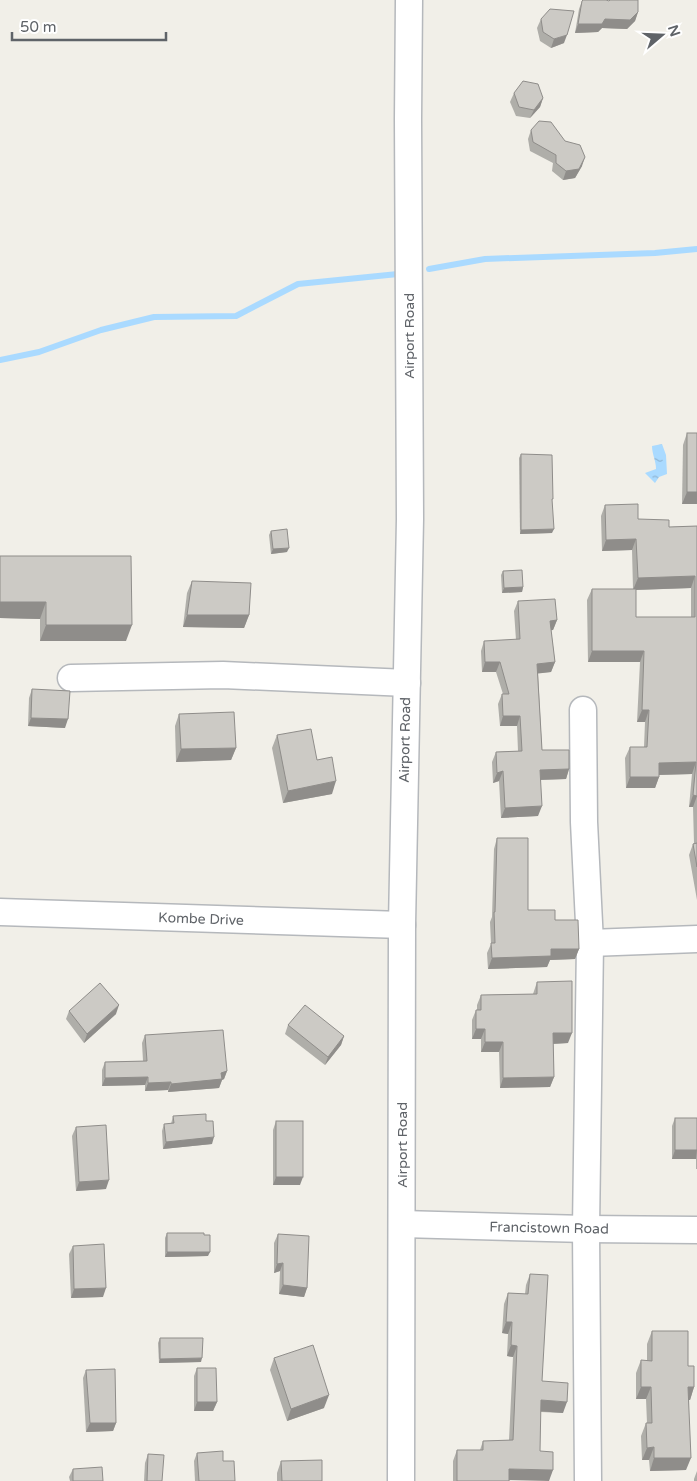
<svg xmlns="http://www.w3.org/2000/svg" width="697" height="1481" font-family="'Varela Round',sans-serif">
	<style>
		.water { fill: url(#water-ripples) }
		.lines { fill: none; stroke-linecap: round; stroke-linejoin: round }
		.stream { stroke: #aadaff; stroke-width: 6 }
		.minor-casing { stroke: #b5b8bc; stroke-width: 29 }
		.minor { stroke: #fff; stroke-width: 26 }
		.wall { fill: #afaea9; fill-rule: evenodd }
		.shaded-wall { fill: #8f8d8a }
		.building { fill: #cccac5; stroke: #8f8d8a }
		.labels { text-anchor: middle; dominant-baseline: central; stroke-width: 4; stroke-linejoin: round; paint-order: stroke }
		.street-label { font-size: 14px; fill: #5f6368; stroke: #fff }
	</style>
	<defs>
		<pattern id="water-ripples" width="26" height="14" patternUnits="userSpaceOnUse" patternTransform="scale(1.25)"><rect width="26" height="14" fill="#aadaff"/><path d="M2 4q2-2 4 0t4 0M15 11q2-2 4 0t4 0" fill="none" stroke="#8eb4d2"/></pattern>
	</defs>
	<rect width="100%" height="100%" fill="#f1efe8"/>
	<path class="water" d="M 662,444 L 666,455 L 667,474 L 659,477 L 655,483 L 645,473 L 656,469 C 656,461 652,454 652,446 Z"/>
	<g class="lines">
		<g class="stream">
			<polyline points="429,269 485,259 655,253 697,249"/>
			<polyline points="0,360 39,352 101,330 154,317 236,316 298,284 398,274"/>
		</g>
		<g class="minor-casing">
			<g id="minor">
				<polyline points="71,678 223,675 407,683"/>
				<polyline points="583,710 584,822 590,943 586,1229 588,1481"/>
				<polyline points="0,912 402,925"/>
				<polyline points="590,943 697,939"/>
				<polyline points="402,1224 586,1229 697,1230"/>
				<polyline points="401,1481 402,925 410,519 408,119 409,0"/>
			</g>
		</g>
		<use href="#minor" class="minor"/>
	</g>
	<g class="wall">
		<polygon points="582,1 638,12 635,21 627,29 602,28 598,32 575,33 579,9"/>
		<polygon points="541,19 564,43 551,48 540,41 537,28"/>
		<polygon points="514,93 543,98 540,107 530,118 516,116 510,102"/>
		<polygon points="531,130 582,166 575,178 563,180 552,171 553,163 530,151 528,139"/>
		<polygon points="687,433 697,504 682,504 683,445"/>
		<polygon points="521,454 552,502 552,533 520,534 519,458"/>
		<path d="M 605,505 L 638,519 L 669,527 L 697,526 L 697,900 L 689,855 L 693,844 L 694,843 L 693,807 L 689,807 L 692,774 L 659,775 L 659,777 L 655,788 L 626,788 L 625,758 L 630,747 L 644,747 L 645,722 L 637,722 L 640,662 L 588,662 L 587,600 L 592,589 L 633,589 L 632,550 L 602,551 L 601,516 ZM 691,588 L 691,617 L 636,617 L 636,590 Z"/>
		<polygon points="271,531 287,552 271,554 269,535"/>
		<polygon points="0,556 126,641 40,641 40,619 0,618"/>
		<polygon points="503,571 523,587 522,592 502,593 501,575"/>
		<polygon points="192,581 249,615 244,628 183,627 187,593"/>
		<polygon points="518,601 557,620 553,630 551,630 555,662 551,672 538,673 542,750 569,769 566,779 540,780 538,816 501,818 499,781 493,783 492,762 496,752 518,751 517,726 500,726 498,704 502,694 503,694 496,672 482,672 481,651 484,641 516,640 514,611"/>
		<polygon points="32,689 65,728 28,726 29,698"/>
		<polygon points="179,714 236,748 231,760 176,762 175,726"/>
		<polygon points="277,735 317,760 332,794 283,803 272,748"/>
		<polygon points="497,838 528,910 555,920 579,949 575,959 550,960 547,967 488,969 487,953 491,944 490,922 492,917 494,849"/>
		<polygon points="537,982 568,1043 553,1044 554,1077 550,1087 500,1088 499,1052 481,1052 481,1039 472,1039 472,1020 476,1010 477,1010 477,1005 481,995 533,994"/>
		<polygon points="69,1011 116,1014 84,1043 66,1019"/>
		<polygon points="288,1025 344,1036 341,1045 325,1065 285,1034"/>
		<polygon points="145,1035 227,1071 224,1079 222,1080 219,1088 168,1092 168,1090 145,1091 145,1085 102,1086 102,1070 105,1062 143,1061 142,1043"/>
		<polygon points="173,1116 206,1121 212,1144 163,1149 162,1131 164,1124 171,1124"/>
		<polygon points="675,1118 697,1118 697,1169 696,1169 696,1159 672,1159 672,1126"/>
		<polygon points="276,1121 300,1185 273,1185 273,1130"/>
		<polygon points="76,1127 106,1189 76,1191 72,1136"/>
		<polygon points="167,1233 208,1256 165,1257 165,1238"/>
		<polygon points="278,1234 307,1288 304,1297 279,1294 280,1271 274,1273 274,1243"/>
		<polygon points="73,1246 103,1297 71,1298 69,1254"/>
		<polygon points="530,1274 542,1381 563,1413 541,1412 509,1481 453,1481 453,1461 457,1450 480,1450 483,1441 509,1440 513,1357 507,1356 508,1334 502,1333 504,1304 508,1293 525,1294 526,1285"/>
		<polygon points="652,1331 688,1366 694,1387 690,1400 689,1400 686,1470 650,1471 649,1460 642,1460 641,1436 646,1423 647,1423 646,1399 636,1399 636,1373 641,1360 647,1361 647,1344"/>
		<polygon points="160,1338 201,1362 159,1363 158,1343"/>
		<polygon points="274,1358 324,1408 287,1421 270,1370"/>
		<polygon points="197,1368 217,1402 213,1411 194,1411 194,1376"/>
		<polygon points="86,1370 116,1423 113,1431 86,1432 83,1378"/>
		<polygon points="197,1453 223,1461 235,1481 195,1481 194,1461"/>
		<polygon points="148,1454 162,1481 144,1481 145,1463"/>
		<polygon points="281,1461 322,1481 277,1481 277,1473"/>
		<polygon points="73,1469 103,1481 70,1481 69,1477"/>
		<polygon points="697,1471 697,1481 694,1481 694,1479"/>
	</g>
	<g class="shaded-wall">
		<polygon points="638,12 635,21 627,29 602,28 598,32 575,33 578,24"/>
		<polygon points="567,35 564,43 551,48 554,39"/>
		<polygon points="543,98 540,107 530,118 534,110"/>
		<polygon points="585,157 582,166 575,178 563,180 566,171"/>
		<polygon points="687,492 697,492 697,504 682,504"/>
		<polygon points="554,529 552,533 520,534 521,530"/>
		<polygon points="636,539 632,550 602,551 606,540"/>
		<polygon points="289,548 287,552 271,554 273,549"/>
		<polygon points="695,576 691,588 633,590 638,578"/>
		<polygon points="523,587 522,592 502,593 504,588"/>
		<polygon points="0,602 46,602 40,619 0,618"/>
		<polygon points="187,615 249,615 244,628 183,627"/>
		<polygon points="557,620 553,630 546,631 550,621"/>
		<polygon points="46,625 132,625 126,641 40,641"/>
		<polygon points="592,651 644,651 640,662 588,662"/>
		<polygon points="485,662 500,662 496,672 482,672"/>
		<polygon points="555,662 551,672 534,674 537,664"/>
		<polygon points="642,710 649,710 645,722 637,722"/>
		<polygon points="503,716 520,716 517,726 500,726"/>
		<polygon points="31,718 68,719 65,728 28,726"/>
		<polygon points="236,748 231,760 176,762 181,749"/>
		<polygon points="696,762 692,774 655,775 659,763"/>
		<polygon points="569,769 566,779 536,780 540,770"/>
		<polygon points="503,771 499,781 493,783 497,773"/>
		<polygon points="630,777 659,777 655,788 626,788"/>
		<polygon points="336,781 332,794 283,803 288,791"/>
		<polygon points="693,795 697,796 693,807 689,807"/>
		<polygon points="542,806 538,816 501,818 505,808"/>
		<polygon points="551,949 579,949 575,959 550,960 547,967 488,969 492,958"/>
		<polygon points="119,1005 116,1014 84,1043 87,1034"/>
		<polygon points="476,1029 485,1029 481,1039 472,1039"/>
		<polygon points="553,1033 572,1033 568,1043 550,1044"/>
		<polygon points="344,1036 341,1045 325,1065 328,1057"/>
		<polygon points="485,1042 503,1042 499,1052 481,1052"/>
		<polygon points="227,1071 224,1079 222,1080 219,1088 168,1092 171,1084"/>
		<polygon points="148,1077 145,1085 102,1086 105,1078"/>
		<polygon points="554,1077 550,1087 500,1088 503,1078"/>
		<polygon points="171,1082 168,1090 145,1091 148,1083"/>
		<polygon points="214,1137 212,1144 163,1149 166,1142"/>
		<polygon points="675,1150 697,1150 696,1159 672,1159"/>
		<polygon points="276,1177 303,1177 300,1185 273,1185"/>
		<polygon points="109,1180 106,1189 76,1191 79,1182"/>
		<polygon points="167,1252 210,1252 208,1256 165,1257"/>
		<polygon points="283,1263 280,1271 274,1273 277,1264"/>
		<polygon points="283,1285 307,1288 304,1297 279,1294"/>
		<polygon points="106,1288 103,1297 71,1298 74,1289"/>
		<polygon points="506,1322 512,1322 508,1334 502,1333"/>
		<polygon points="511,1345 517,1346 513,1357 507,1356"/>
		<polygon points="202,1358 201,1362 159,1363 160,1359"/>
		<polygon points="641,1387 651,1387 646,1399 636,1399"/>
		<polygon points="688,1387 694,1387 690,1400 684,1400"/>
		<polygon points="329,1395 324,1408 287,1421 291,1409"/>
		<polygon points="541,1400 567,1402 563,1413 537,1411"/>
		<polygon points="197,1402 217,1402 213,1411 194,1411"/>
		<polygon points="90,1423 116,1423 113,1431 86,1432"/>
		<polygon points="654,1447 649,1460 642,1460 647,1448"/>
		<polygon points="654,1458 691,1458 686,1470 650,1471"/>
		<polygon points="509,1469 553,1470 549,1481 505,1480"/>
	</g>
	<g class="building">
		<polygon points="583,0 606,0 609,1 610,0 638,0 638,12 630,20 605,19 602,24 578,24 582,1"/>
		<polygon points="550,9 574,11 567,35 554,39 543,32 541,19"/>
		<polygon points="523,81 538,84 543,98 534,110 519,107 514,93"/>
		<polygon points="539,121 551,122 565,141 580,145 585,157 579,169 566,171 556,163 556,155 533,142 531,130"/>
		<rect x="687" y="433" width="10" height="59"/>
		<polygon points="521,454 552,455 553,499 552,499 554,529 521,530"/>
		<polygon points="638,504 638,519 669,520 669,527 697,526 697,796 693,795 696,762 659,763 659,777 630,777 630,747 647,747 649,710 642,710 644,651 592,651 592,589 636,589 636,617 695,617 695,576 638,578 636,539 606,540 605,505"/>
		<polygon points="287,529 289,548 273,549 271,531"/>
		<polygon points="0,556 131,556 132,625 46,625 46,602 0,602"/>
		<polygon points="522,570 523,587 504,588 503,571"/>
		<polygon points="192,581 251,583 249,615 187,615"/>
		<polygon points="555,599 557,620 550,621 555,662 537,664 542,750 569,750 569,769 540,770 542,806 505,808 503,771 497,773 496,752 522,751 520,716 503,716 502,694 509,694 500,662 485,662 484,641 520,639 518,601"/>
		<polygon points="32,689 70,691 68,719 31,718"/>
		<polygon points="234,712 236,748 181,749 179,714"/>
		<polygon points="311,729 317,760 332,757 336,781 288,791 277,735"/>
		<polygon points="497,838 528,838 528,910 555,910 555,920 578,920 579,949 551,949 551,956 492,958 491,943 495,943 494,912 495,912"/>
		<polygon points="697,843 697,867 693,844"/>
		<polygon points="572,981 572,1033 553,1033 554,1077 503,1078 503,1042 485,1042 485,1029 476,1029 476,1010 481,1010 481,995 537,994 537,982"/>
		<polygon points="100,983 119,1005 87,1034 69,1011"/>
		<polygon points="305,1005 344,1036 328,1057 288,1025"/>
		<polygon points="223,1030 227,1071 221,1073 222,1079 171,1084 171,1082 148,1083 148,1077 105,1078 105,1062 147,1061 145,1035"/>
		<polygon points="206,1114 206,1121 213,1121 214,1137 166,1142 164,1124 174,1123 173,1116"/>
		<rect x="675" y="1118" width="22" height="32"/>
		<rect x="276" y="1121" width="27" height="56"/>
		<polygon points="106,1125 109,1180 79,1182 76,1127"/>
		<polygon points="167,1233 204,1233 204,1235 210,1235 210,1252 167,1252"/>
		<polygon points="278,1234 309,1236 307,1288 283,1285 283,1263 277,1264"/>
		<polygon points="104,1244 106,1288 74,1289 73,1246"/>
		<polygon points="530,1274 548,1275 542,1381 568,1383 567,1402 541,1400 540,1451 553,1452 553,1470 509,1469 509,1481 457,1481 457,1450 483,1450 483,1441 513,1440 517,1346 511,1345 512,1322 506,1322 508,1293 528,1294"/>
		<polygon points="652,1331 688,1331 688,1366 694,1366 694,1387 688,1387 691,1458 654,1458 654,1447 647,1448 646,1423 652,1423 651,1387 641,1387 641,1360 652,1361"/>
		<polygon points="160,1338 203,1338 202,1358 160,1359"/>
		<polygon points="313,1345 329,1395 291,1409 274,1358"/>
		<polygon points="197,1368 216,1368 217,1402 197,1402"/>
		<polygon points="115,1369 116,1423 90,1423 86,1370"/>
		<polygon points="223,1451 223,1461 234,1461 235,1481 199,1481 197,1453"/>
		<polygon points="148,1454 164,1455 162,1481 147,1481"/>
		<polygon points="322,1460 322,1481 282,1481 281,1461"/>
		<polygon points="102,1467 103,1481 73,1481 73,1469"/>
	</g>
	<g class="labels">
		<g class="street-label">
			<text transform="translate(409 336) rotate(-90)">Airport Road</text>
			<text transform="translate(405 740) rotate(-89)">Airport Road</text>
			<text transform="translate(201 919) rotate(2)">Kombe Drive</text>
			<text transform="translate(402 1145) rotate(-90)">Airport Road</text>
			<text transform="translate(549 1228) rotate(1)">Francistown Road</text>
		</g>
	</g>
	<g transform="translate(662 35) rotate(71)" stroke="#ffffff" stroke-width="4" paint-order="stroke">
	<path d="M0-4L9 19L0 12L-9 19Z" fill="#5f6368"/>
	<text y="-8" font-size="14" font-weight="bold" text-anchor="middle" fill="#5f6368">N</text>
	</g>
	<path d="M12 32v8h154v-8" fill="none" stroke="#5f6368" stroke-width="2.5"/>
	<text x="20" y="32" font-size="15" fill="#5f6368" stroke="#ffffff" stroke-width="4" paint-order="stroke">50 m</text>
</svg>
